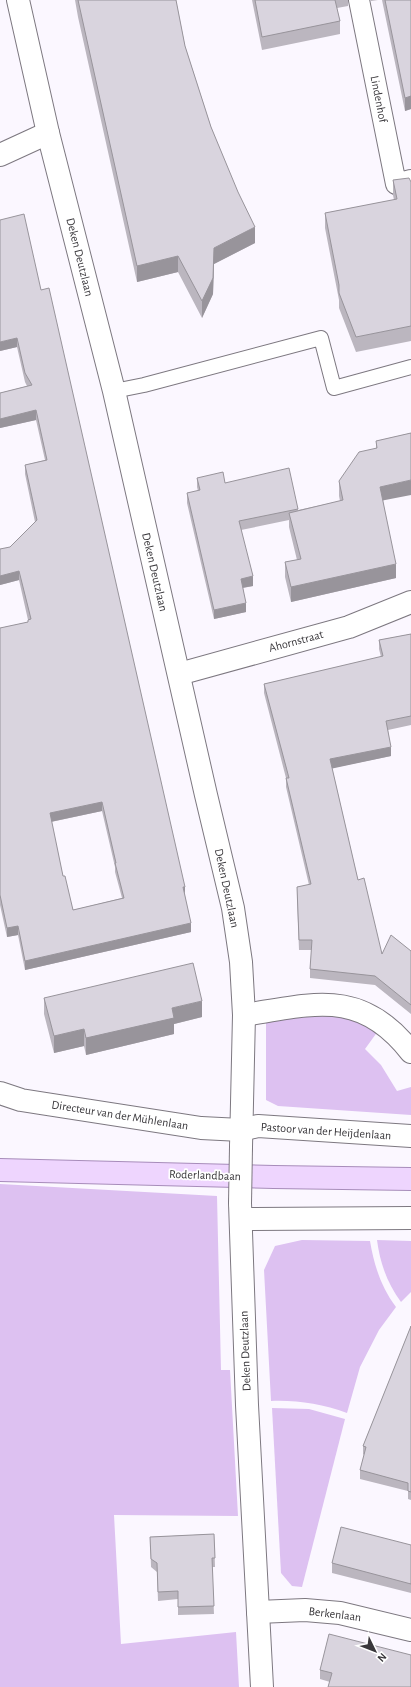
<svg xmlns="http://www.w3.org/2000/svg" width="411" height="1687" font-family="'Alegreya Sans',sans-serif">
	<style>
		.green { fill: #ddc1f1 }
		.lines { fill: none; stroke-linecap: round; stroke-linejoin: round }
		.service-casing { stroke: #7d7880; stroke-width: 16 }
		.pedestrian-casing { stroke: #7d7880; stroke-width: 22 }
		.minor-casing { stroke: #7d7880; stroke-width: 24 }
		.primary-casing { stroke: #a78cba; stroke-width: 24 }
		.service { stroke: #fff; stroke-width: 14 }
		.pedestrian { stroke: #fff; stroke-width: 20 }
		.minor { stroke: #fff; stroke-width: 22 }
		.primary { stroke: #eed5fe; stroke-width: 22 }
		.minor-bridge-casing { stroke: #7d7880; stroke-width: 24; stroke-linecap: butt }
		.minor-bridge { stroke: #fff; stroke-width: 22 }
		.wall { fill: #bbb6bf; fill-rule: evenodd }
		.shaded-wall { fill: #98949b }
		.building { fill: #d9d4de; stroke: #98949b; fill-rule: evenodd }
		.labels { text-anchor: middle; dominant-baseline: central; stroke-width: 3.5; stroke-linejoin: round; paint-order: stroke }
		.street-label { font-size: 12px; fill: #39373b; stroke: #fff }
	</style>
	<rect width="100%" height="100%" fill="#fbf7ff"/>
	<g class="green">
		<polygon points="331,1011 378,1031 365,1049 381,1065 397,1091 411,1087 411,1115 278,1106 266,1100 266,1022"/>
		<polygon points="0,1184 217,1196 221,1370 230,1370 238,1516 114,1515 121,1644 236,1632 239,1687 0,1687"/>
		<path d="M 302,1240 L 370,1241 C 374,1265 381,1287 396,1307 L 379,1330 L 360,1367 L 347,1413 C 322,1404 297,1400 271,1401 L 264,1270 L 275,1246 Z"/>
		<path d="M 377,1240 L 411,1241 L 411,1292 L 401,1302 C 387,1283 380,1263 377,1240 Z"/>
		<polygon points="272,1408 309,1409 345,1419 302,1587 292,1586 281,1573"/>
	</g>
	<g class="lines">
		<g class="service-casing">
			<polyline id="service" points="114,391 144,385 321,338 334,388 411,367"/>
		</g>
		<g class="pedestrian-casing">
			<polyline id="pedestrian" points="359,0 396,184 411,180"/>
		</g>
		<g class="minor-casing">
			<g id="minor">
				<polyline points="48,133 114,391 206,795 233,908 241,962 244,1015 241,1147"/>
				<polyline points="0,155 48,133 18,0"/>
				<polyline points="179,674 349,627 411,602"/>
				<path d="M 244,1015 C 314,1004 361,988 411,1052"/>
				<polyline points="0,1093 21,1100 40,1103 201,1128 241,1130 258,1126 411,1136"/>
				<polyline points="240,1203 247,1405 262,1687"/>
				<polyline points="241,1219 411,1218"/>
				<polyline points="258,1612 305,1610 340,1613 411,1630"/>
			</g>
		</g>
		<g class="primary-casing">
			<polyline id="primary" points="0,1170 274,1177 411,1179"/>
		</g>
		<use href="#service" class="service"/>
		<use href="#pedestrian" class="pedestrian"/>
		<use href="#minor" class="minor"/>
		<use href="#primary" class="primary"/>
		<g class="minor-bridge-casing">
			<polyline id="minor-bridge" points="240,1203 241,1147"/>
		</g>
		<use href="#minor-bridge" class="minor-bridge"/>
	</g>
	<g class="wall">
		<polygon points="75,0 176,0 185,46 211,127 255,243 214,264 213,294 202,318 178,272 137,282 78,17"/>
		<polygon points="252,0 348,0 348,6 337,8 340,21 340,34 262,50"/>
		<polygon points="370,0 378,0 371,1"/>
		<polygon points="382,0 411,0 411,110 411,109 405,111"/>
		<polygon points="393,180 411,182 411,341 356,352 339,308 339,300 325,228 325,213 394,200 393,195"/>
		<path d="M 41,290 L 185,896 L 191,932 L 25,970 L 18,935 L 7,937 L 0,905 L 0,628 L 28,622 L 28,620 L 19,580 L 0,585 L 0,549 L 10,547 L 35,522 L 25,474 L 25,465 L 45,460 L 36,420 L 0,428 L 0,393 L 27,386 L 25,382 L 17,347 L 0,351 ZM 102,811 L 115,867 L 115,872 L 122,898 L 73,910 L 63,876 L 51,822 Z"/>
		<polygon points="411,433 383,501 396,578 291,602 285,577 285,562 297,560 289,527 289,520 241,530 253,586 243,588 246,612 214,619 187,503 187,493 198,491 197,487 197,478 225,483 298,509 298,510 340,501 339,496 339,481 376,448 376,441"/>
		<polygon points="411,634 411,725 388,730 391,756 332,768 358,880 382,954 411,951 411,1014 375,985 310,978 310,969 312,950 299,950 297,897 297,887 309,885 286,787 286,778 264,693 264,684 381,657 379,649 379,640"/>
		<polygon points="44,998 202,1017 174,1024 174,1034 86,1055 84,1046 54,1053 44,1014"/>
		<polygon points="411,1326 411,1500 408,1499 408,1491 360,1479 360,1470 364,1455 363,1454 363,1446"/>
		<polygon points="214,1534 215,1567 212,1567 214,1614 178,1615 178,1599 158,1601 157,1572 151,1567 150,1537"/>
		<polygon points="411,1545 411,1593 332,1573 332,1563"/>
		<polygon points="411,1655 330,1682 320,1679 320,1670"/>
	</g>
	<g class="shaded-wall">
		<polygon points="411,96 411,109 405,111 405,98"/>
		<polygon points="255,227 255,243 214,264 213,294 202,318 202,301 214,248"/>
		<polygon points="178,256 178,272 137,282 137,266"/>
		<polygon points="17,338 17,347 0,351 0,342"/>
		<polygon points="36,410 36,420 0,428 0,419"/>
		<polygon points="411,480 411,495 380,501 380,487"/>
		<polygon points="396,564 396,578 291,602 291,587"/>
		<polygon points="19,571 19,580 0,585 0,576"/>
		<polygon points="253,576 253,586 241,588 241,579"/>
		<polygon points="246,603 246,612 214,619 214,610"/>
		<polygon points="391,747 391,756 330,769 330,759"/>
		<polygon points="102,802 102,811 50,822 50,813"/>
		<polygon points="183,887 185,887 185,896"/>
		<polygon points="191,923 191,932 25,970 25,961"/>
		<polygon points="18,926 18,935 7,937 7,928"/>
		<polygon points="202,1001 202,1017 174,1024 174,1034 86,1055 86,1038 172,1008"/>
		<polygon points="84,1029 84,1046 54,1053 54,1036"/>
	</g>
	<g class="building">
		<polygon points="78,0 176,0 185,46 211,127 238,192 255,227 214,248 213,278 202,301 178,256 137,266"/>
		<polygon points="255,0 335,0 340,21 262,37"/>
		<polygon points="385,0 411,0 411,97 411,96 405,98"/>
		<polygon points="409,178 411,182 411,326 356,337 339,293 339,285 325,213 397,199 393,180"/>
		<path d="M 24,214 L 41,290 L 49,288 L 185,887 L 183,887 L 191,923 L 25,961 L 18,926 L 7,928 L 0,895 L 0,628 L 28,622 L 28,620 L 31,619 L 19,571 L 0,576 L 0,549 L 10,547 L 37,520 L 25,465 L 47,460 L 36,410 L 0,419 L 0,393 L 32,385 L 25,373 L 17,338 L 0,342 L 0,220 ZM 102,802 L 116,863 L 115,863 L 124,898 L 73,910 L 65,876 L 63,876 L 50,813 Z"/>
		<polygon points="411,433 411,480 380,487 396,564 291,587 285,562 301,559 289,513 343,500 339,481 359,452 377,448 376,441"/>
		<polygon points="289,468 298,509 239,521 253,576 241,579 246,603 214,610 187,493 200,490 197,478 223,472 225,483"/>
		<polygon points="411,634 411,716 386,721 391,747 330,759 358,880 364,878 382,954 391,935 411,951 411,1005 375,976 310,969 312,940 299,940 297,887 311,884 286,778 289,778 264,684 383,656 379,640"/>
		<polygon points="193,963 202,1001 172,1008 174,1018 86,1038 84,1029 54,1036 44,998"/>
		<polygon points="411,1326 411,1492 408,1491 408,1483 360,1470 366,1447 363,1446"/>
		<polygon points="341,1527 411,1545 411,1584 332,1563"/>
		<polygon points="214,1534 215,1558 212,1558 214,1606 178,1607 178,1591 158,1592 157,1563 151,1559 150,1537"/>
		<polygon points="329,1634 411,1655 411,1687 328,1687 332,1673 320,1670"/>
	</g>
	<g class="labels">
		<g class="street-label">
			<text transform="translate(379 99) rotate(79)">Lindenhof</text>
			<text transform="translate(80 257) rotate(76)">Deken Deutzlaan</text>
			<text transform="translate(155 572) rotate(77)">Deken Deutzlaan</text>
			<text transform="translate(296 641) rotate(-15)">Ahornstraat</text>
			<text transform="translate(227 888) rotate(78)">Deken Deutzlaan</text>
			<text transform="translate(120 1115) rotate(9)">Directeur van der Mühlenlaan</text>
			<text transform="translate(326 1131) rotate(4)">Pastoor van der Heijdenlaan</text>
			<text transform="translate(205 1175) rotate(2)">Roderlandbaan</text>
			<text transform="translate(245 1351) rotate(-92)">Deken Deutzlaan</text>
			<text transform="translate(335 1614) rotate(7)">Berkenlaan</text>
		</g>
	</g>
	<g transform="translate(375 1651) rotate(133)" stroke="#ffffff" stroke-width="3" paint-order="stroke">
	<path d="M0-3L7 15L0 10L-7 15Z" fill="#39373b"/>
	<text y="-6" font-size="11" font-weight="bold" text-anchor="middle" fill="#39373b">N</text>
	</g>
</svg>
